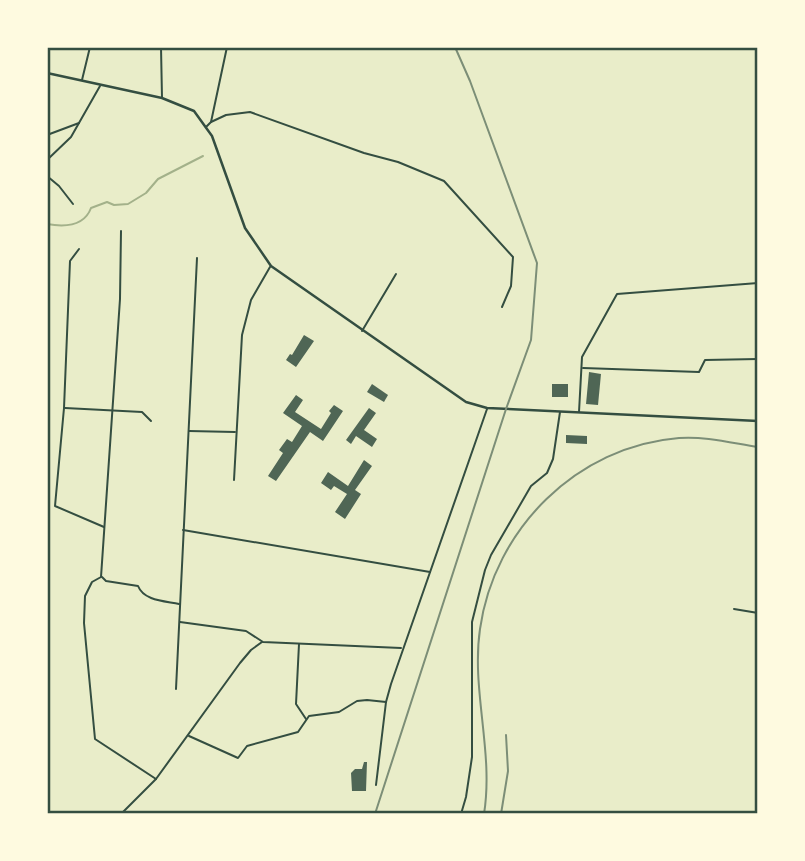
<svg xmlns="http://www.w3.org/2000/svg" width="805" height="861" font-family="'Source Sans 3',sans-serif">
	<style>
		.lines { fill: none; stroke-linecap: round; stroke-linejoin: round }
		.stream { stroke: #a3b18a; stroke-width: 2 }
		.building { fill: #4f6655 }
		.minor { stroke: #344e41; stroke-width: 2 }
		.tertiary { stroke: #344e41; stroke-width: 2.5 }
		.rail { stroke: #7c8e77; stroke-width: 2 }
		.neatline { fill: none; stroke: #344e41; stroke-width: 2.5 }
	</style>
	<rect width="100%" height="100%" fill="#e9edc9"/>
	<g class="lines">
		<path class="stream" d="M 47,224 C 64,227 84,227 91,208 L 107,202 L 114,205 L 128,204 L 146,193 L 158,179 L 203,156"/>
	</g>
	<g class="building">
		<polygon points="304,335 314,341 296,367 286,360 290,354 292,355"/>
		<polygon points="589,372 601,374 598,405 586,404"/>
		<polygon points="372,384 388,395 384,402 367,392"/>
		<rect x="552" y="384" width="16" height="13"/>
		<polygon points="296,395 303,400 295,412 321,429 331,413 329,411 334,405 343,411 323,441 310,432 276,481 268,476 283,453 279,450 287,439 292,442 302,426 283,413"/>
		<polygon points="369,408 376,413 364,430 377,439 372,447 356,436 351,444 346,440"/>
		<polygon points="566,435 587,436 587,444 566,443"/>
		<polygon points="364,460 372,466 355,490 361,494 345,519 335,512 347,494 334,486 331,490 321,483 328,472 348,486"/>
		<polygon points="364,762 367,762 366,791 352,791 351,773 355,769 362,769"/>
	</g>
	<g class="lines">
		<g class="minor">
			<polyline points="161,47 162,98"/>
			<polyline points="82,80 90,47"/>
			<polyline points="211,122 226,115 250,112 364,153 398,162 444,181 513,257 511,286 502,307"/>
			<polyline points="206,127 211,122 227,47"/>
			<polyline points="47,135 79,123"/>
			<polyline points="47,160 71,137 100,86"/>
			<polyline points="47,176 59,186 73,204"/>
			<polyline points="121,231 120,299 101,577 92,582 85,596 84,623 95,739 156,779"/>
			<polyline points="79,249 70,261 64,408 55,506 104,527"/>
			<polyline points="362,331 396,274"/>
			<polyline points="583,368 699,372 705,360 758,359"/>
			<polyline points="65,408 142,412 151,421"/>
			<polyline points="579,412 582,357 617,294 758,283"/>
			<polyline points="189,431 235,432"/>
			<polyline points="234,480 242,335 251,300 270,267"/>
			<polyline points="183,530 430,572"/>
			<path d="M 102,577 L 106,581 L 138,586 C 144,601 165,601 179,604"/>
			<polyline points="734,609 758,613"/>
			<polyline points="180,622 246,631 263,642 401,648"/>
			<polyline points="299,644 296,704 306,719"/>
			<polyline points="176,689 197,258"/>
			<polyline points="189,736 238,758 247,746 298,732 309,716 339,712 357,701 367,700 386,702"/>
			<polyline points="376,785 386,702 391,684 487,409"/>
			<polyline points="121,814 156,779 240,663 251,650 262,642"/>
			<polyline points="461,814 466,797 472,757 472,622 485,570 491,555 531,486 547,473 553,459 560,412"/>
		</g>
		<polyline class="tertiary" points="47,73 162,98 194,111 212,136 245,228 271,266 466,402 487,408 758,421"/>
		<g class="rail">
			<polyline points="47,418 47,467"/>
			<polyline points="375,814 506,409 531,340 537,263 470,81 455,47"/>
			<path d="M 484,814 C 494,752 471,690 480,629 C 494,529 577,446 679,438 C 705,436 732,443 758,447"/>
			<polyline points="501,814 508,771 506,735"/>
		</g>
	</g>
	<rect width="805" height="861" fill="none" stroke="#fefae0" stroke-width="98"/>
	<rect x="49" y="49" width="707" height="763" class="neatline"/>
</svg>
